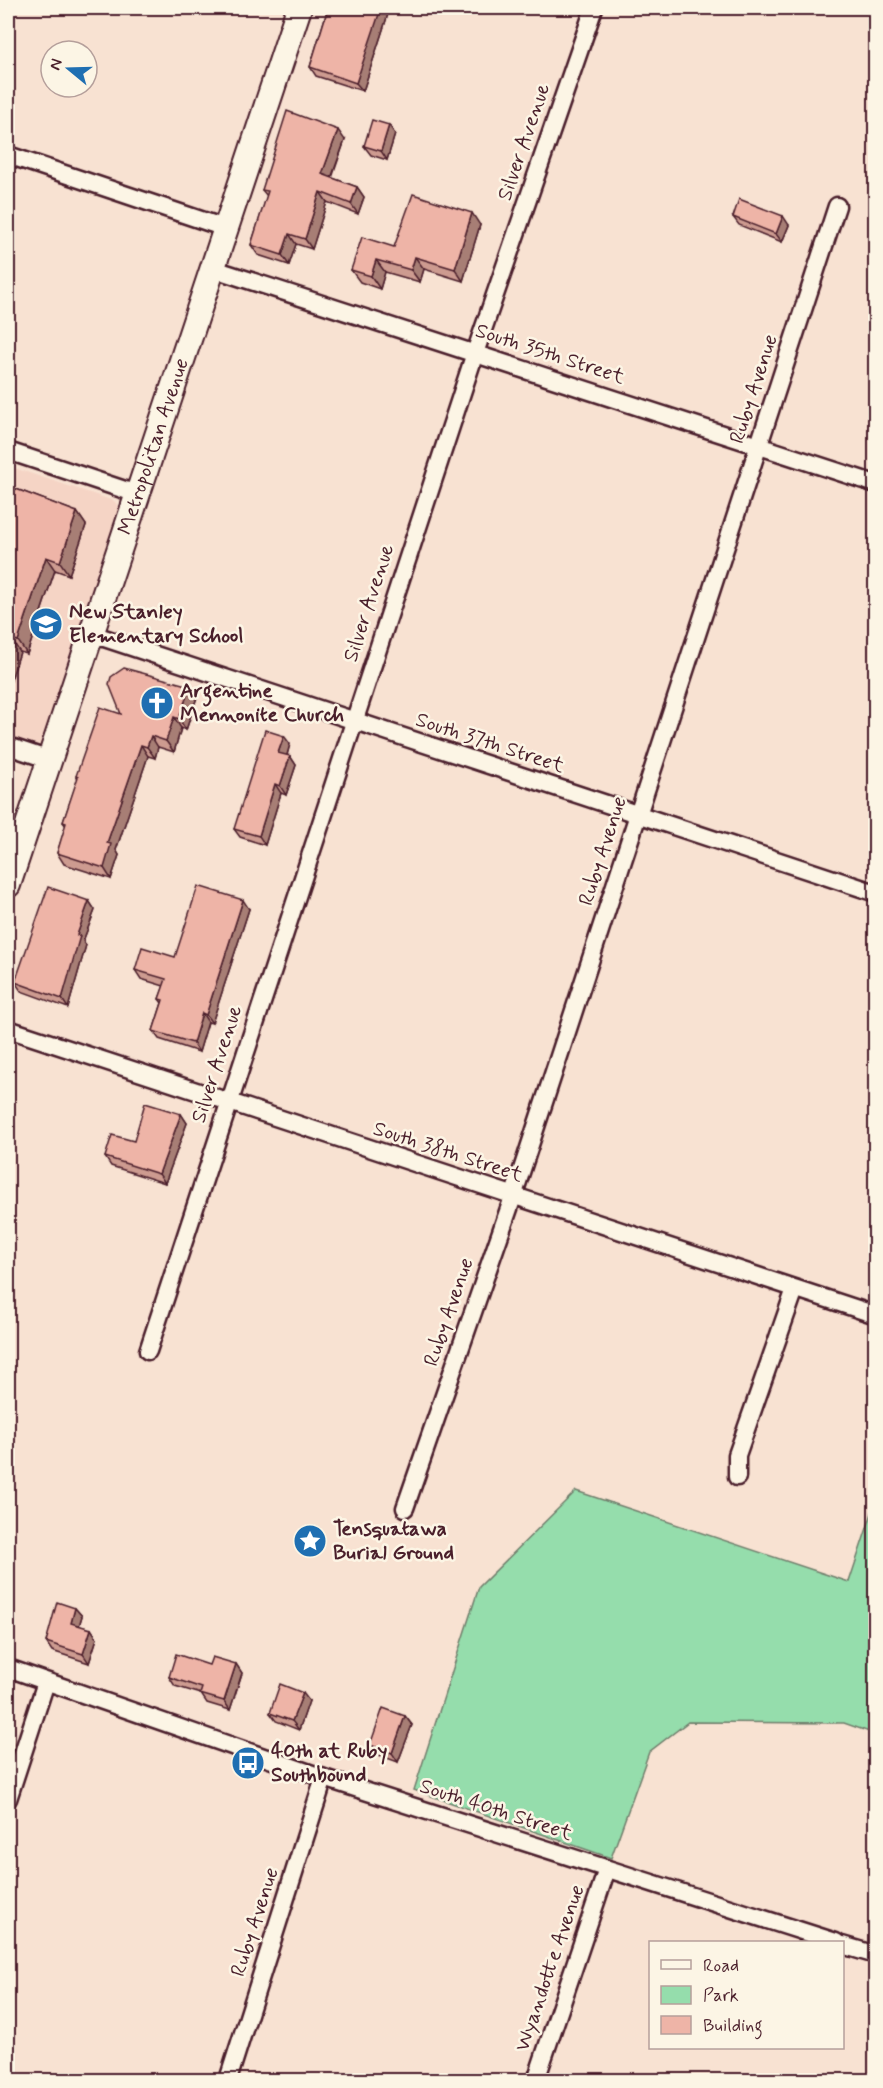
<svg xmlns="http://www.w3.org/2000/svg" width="883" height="2088" font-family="Mynerve,sans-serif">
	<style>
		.built { fill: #f5d4c5 }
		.green { fill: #95ddac; stroke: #707e6c; stroke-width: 1.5 }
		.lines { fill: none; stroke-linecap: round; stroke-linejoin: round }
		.street-casing { stroke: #4a1f2b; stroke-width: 21 }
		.secondary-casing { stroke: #4a1f2b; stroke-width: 28 }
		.street { stroke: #fcf5e5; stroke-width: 16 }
		.secondary { stroke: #fcf5e5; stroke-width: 24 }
		.wall { fill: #cd9b90; stroke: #4a1f2b; stroke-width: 1.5 }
		.shaded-wall { fill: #a77e75; stroke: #4a1f2b; stroke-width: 1.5 }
		.building { fill: #eeb4a7; stroke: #4a1f2b; stroke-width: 1.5 }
		.labels { text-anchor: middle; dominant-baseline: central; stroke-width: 5; stroke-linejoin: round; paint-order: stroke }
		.street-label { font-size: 21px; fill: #4a1f2b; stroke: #fcf5e5 }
		.poi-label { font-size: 21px; font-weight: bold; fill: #4a1f2b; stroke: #fcf5e5; text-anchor: start }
	</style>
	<rect width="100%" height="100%" fill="#f8e2d2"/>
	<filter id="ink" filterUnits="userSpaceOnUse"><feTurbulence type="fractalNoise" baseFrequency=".0167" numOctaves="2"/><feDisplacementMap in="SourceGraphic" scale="12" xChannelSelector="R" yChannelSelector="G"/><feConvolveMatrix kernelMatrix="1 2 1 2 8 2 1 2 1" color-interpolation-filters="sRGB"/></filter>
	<g filter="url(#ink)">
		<polygon class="built" points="8,466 114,501 120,508 43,744 38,746 8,736"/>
		<polygon class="green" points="576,1491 849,1582 875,1504 875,1734 844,1723 688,1722 649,1752 611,1858 414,1790 479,1587"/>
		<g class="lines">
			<g class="street-casing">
				<g id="street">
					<polyline points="8,155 225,228"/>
					<polyline points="211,268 876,484"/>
					<polyline points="8,451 137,494"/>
					<polyline points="92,634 876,893"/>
					<polyline points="8,746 50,760"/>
					<polyline points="8,1029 876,1315"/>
					<polyline points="148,1351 475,353 594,8"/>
					<polyline points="737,1477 737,1455 795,1289"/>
					<polyline points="405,1508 513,1197 837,206"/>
					<polyline points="8,1668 324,1778 836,1942"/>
					<polyline points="8,1799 46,1682"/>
					<polyline points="842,1945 876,1955"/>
					<polyline points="228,2080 324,1778"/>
					<polyline points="536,2080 607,1869"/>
				</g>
			</g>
			<g class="secondary-casing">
				<g id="secondary">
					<path id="s1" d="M 8,885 L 299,8"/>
				</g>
			</g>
			<use href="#street" class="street"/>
			<use href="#secondary" class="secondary"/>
		</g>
		<g class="wall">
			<polygon points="328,8 384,8 388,14 363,91 316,76 310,67"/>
			<polygon points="395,134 387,160 371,155 364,146"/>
			<polygon points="345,140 332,178 357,187 364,197 358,214 327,202 312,249 296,244 289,265 258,255 251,245 267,196 262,190"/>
			<polygon points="733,217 789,225 782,242 739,225"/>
			<polygon points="480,225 463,281 424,269 420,282 385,272 380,289 360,282 351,270 394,247"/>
			<polygon points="8,486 77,512 86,525 69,575 55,570 27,654 20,652 8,689"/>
			<polygon points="190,686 197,697 186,730 181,728 174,752 158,747 155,758 148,756 116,850 119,855 111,879 64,864 57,853 66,826 63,822 78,779 76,776 121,714"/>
			<polygon points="290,744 287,755 290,756 296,765 286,795 281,793 265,845 240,837 234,829"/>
			<polygon points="89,901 95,910 83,941 86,945 68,1008 21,991 15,982"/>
			<polygon points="249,909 212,1023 208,1022 199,1052 159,1039 153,1031 162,1003 159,999 164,986 141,979 135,970 175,957"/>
			<polygon points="181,1114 187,1123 165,1183 111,1166 105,1157"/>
			<polygon points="75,1608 82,1616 79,1626 91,1629 97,1638 89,1663 52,1651 46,1642"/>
			<polygon points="236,1664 242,1673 230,1710 207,1703 201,1694 175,1686 169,1677 209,1665"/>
			<polygon points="309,1701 299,1730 276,1721 270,1713"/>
			<polygon points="405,1716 412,1725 398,1762 376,1754 370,1745"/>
		</g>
		<g class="shaded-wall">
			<polygon points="379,8 384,8 388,14 363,91 356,83"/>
			<polygon points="389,125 395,134 387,160 381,151"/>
			<polygon points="338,130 345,140 329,184 322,174"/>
			<polygon points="357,187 364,197 358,214 351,204"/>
			<polygon points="320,192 327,202 312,249 305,239"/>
			<polygon points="472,213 480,225 463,281 455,269"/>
			<polygon points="783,216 789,225 782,242 776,234"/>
			<polygon points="289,234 296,244 289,265 282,255"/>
			<polygon points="415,257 424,269 420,282 411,270"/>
			<polygon points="376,260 385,272 380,289 371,276"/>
			<polygon points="77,512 86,525 69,575 60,562"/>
			<polygon points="46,557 55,570 27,654 18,641"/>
			<polygon points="11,639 20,652 8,689 8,649"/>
			<polygon points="190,686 197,697 186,730 179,719"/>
			<polygon points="174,717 181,728 174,752 166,741"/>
			<polygon points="151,736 158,747 155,758 147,747"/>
			<polygon points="284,736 290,744 285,762 278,753"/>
			<polygon points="141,745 148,756 116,850 119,855 111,879 104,868 107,843"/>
			<polygon points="290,756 296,765 286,795 280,786"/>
			<polygon points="9,777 15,785 8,809 8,782"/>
			<polygon points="275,784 281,793 265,845 259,836"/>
			<polygon points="243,900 249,909 212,1023 206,1015"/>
			<polygon points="89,901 95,910 83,941 86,945 68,1008 62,999 77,935"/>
			<polygon points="202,1013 208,1022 199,1052 193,1043"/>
			<polygon points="181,1114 187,1123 165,1183 159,1174"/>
			<polygon points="75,1608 82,1616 77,1632 71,1623"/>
			<polygon points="91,1629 97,1638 89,1663 83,1654"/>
			<polygon points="236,1664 242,1673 230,1710 224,1701"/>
			<polygon points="303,1693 309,1701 299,1730 292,1721"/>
			<polygon points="405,1716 412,1725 398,1762 392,1753"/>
		</g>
		<g class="building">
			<polygon points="328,8 381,8 356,83 310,67"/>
			<polygon points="287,111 338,130 322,174 357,187 351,204 320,192 305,239 289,234 282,255 251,245 268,191 262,190"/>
			<polygon points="372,120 389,125 381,151 364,146"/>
			<polygon points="413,194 472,213 455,269 415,257 411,270 376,260 371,276 351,270 362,237 394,247"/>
			<polygon points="739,199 783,216 776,234 733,217"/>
			<polygon points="8,486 77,512 60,562 46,557 18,641 11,639 8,649"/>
			<polygon points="124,668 190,686 179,719 174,717 166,741 151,736 147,747 141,745 107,843 111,844 104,868 57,853 66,823 63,822 78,777 76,776 100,707 121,714 109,684 111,677"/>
			<polygon points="265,730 284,736 278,753 290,756 280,786 275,784 259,836 234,829"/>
			<polygon points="198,886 243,900 206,1015 202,1013 193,1043 153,1031 163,1000 159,999 166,979 135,970 142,947 175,957"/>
			<polygon points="48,887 89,901 77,935 80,936 62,999 15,982"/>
			<polygon points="145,1103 181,1114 159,1174 105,1157 112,1135 134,1141"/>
			<polygon points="57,1602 75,1608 71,1623 91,1629 83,1654 46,1642"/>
			<polygon points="176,1654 209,1665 212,1657 236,1664 224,1701 200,1694 202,1688 169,1677"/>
			<polygon points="280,1684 303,1693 292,1721 270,1713"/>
			<polygon points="383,1708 405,1716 392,1753 370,1745"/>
		</g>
	</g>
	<defs>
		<g id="school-disc" transform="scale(1.725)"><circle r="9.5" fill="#1f6fb2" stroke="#fcf5e5"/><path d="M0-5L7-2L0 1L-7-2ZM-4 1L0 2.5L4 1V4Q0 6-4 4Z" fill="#fff"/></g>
		<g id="church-disc" transform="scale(1.725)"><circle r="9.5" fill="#1f6fb2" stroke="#fcf5e5"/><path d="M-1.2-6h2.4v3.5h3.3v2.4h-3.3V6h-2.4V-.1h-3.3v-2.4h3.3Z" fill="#fff"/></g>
		<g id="sight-disc" transform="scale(1.725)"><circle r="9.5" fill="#1f6fb2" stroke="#fcf5e5"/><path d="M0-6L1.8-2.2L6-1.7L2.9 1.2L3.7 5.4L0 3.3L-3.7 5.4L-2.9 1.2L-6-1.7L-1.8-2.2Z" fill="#fff"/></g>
		<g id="bus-disc" transform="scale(1.725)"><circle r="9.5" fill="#1f6fb2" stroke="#fcf5e5"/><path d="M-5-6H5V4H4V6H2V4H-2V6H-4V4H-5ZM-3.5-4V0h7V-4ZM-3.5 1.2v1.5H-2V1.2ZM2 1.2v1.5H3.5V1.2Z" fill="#fff"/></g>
	</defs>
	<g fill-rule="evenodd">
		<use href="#school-disc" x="46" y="624"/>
		<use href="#church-disc" x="157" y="703"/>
		<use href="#sight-disc" x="310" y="1541"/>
		<use href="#bus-disc" x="248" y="1763"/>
	</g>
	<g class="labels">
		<g class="street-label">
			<text transform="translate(524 142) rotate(-71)">Silver Avenue</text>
			<text transform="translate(550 354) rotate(18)">South 35th Street</text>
			<text transform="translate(754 389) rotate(-72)">Ruby Avenue</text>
			<text stroke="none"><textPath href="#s1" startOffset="462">Metropolitan Avenue</textPath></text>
			<text transform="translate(369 603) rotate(-72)">Silver Avenue</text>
			<text transform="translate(490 743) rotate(18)">South 37th Street</text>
			<text transform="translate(603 851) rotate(-72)">Ruby Avenue</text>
			<text transform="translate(217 1064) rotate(-72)">Silver Avenue</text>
			<text transform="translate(448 1152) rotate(18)">South 38th Street</text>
			<text transform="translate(449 1312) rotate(-71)">Ruby Avenue</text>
			<text transform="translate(496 1810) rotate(18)">South 40th Street</text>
			<text transform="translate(255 1922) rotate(-72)">Ruby Avenue</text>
			<text transform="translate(550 1968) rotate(-71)">Wyandotte Avenue</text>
		</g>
		<g class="poi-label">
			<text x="69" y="612">New Stanley<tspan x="69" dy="24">Elementary School</tspan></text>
			<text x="180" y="691">Argentine<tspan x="180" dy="24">Mennonite Church</tspan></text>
			<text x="333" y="1529">Tensquatawa<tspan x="333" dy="24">Burial Ground</tspan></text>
			<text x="271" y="1751">40th at Ruby<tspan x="271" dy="24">Southbound</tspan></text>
		</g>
	</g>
	<rect width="883" height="2088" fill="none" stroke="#fcf5e5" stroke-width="30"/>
	<rect x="15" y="15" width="853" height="2058" fill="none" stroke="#4a1f2b" stroke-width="2" filter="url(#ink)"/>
	<rect x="649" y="1941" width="195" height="108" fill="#fcf5e5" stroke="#b59f9b" stroke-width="1.5"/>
	<rect x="661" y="1960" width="30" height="9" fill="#fcf5e5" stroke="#b59f9b" stroke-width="1.5"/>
	<text x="703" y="1971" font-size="18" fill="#4a1f2b">Road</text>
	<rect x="661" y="1986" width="30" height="18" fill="#95ddac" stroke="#b59f9b" stroke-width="1.5"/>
	<text x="703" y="2001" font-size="18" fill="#4a1f2b">Park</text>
	<rect x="661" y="2016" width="30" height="18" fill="#eeb4a7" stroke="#b59f9b" stroke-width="1.5"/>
	<text x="703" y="2031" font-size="18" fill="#4a1f2b">Building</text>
	<g transform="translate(69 69) rotate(289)"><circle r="28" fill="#fcf5e5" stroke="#b59f9b" stroke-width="1.5"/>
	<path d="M0-4.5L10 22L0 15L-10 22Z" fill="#1f6fb2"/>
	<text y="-9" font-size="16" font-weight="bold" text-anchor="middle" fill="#4a1f2b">N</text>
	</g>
</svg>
